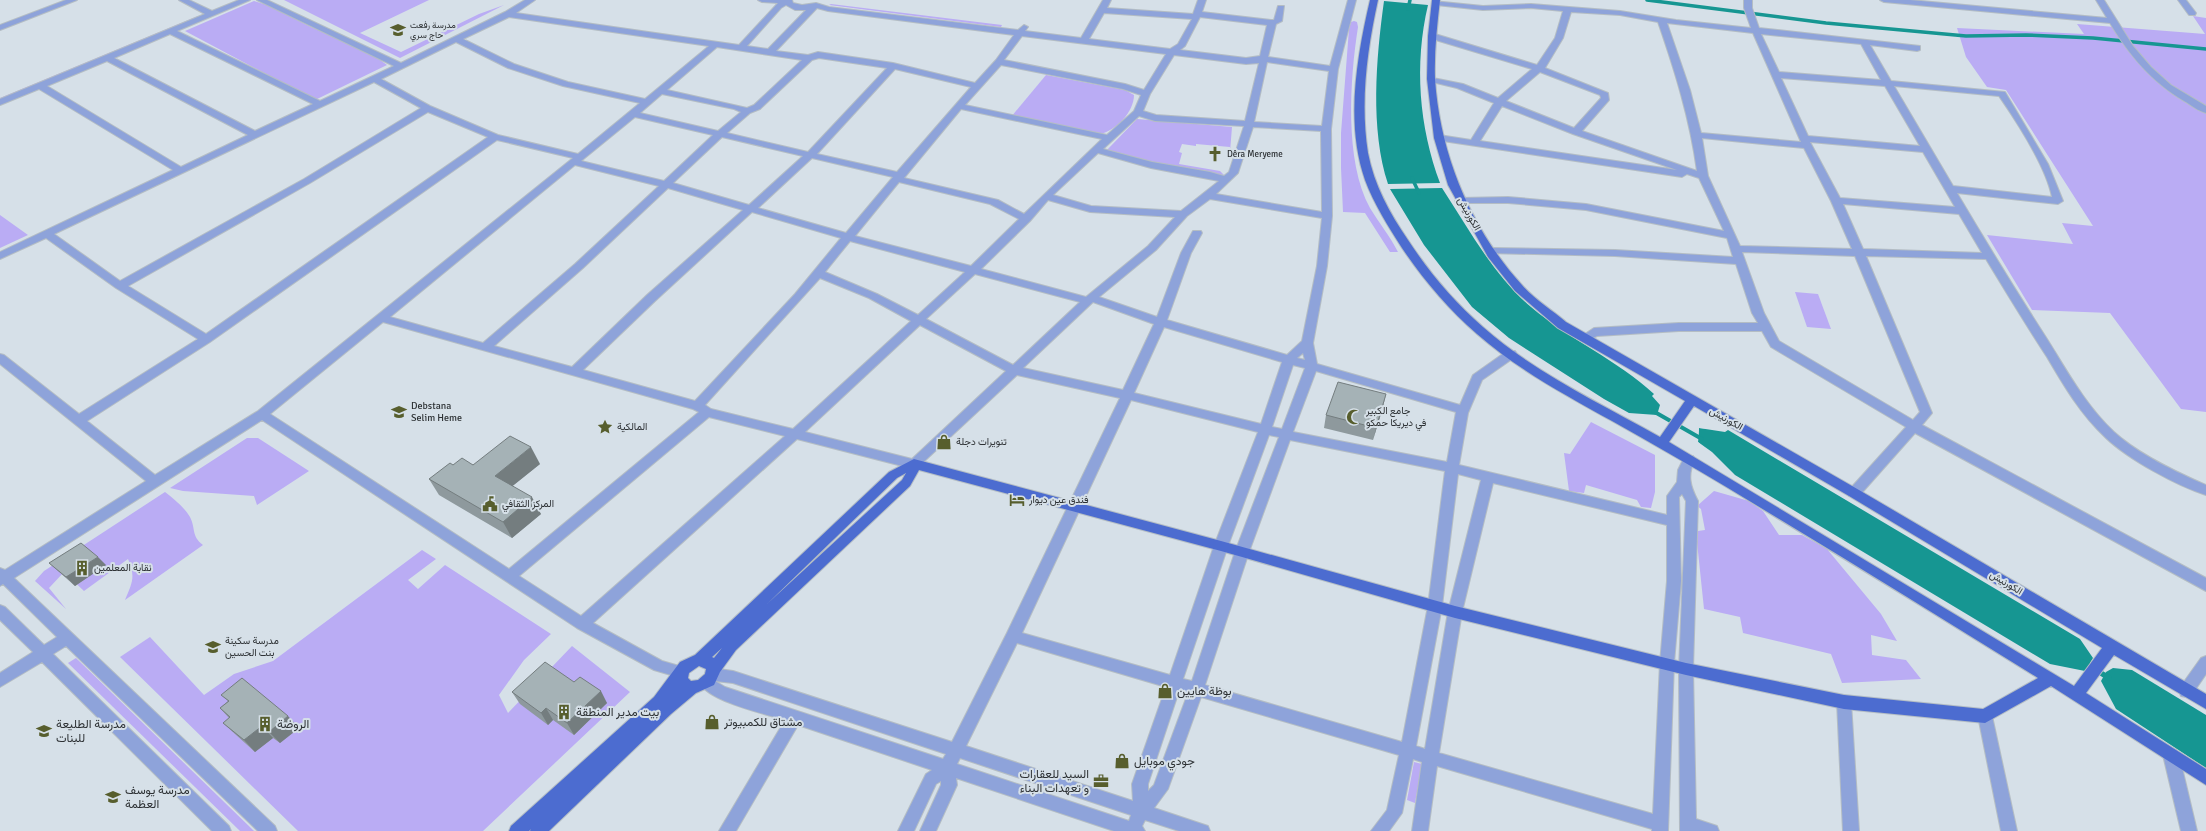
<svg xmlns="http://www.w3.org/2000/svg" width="2206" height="831" font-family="Signika,Vazirmatn,sans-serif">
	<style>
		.green { fill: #baacf4 }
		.water { fill: #169692 }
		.pier { fill: #d6e0e8 }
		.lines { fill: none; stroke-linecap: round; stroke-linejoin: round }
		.stream-far2 { stroke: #169692; stroke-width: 3.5 }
		.stream-far1 { stroke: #169692; stroke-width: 4 }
		.stream { stroke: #169692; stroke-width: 5.5 }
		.minor-casing { stroke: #b4bdc4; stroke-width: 2 }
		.major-casing { stroke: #b4bdc4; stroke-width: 2 }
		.minor { fill: #8ea3da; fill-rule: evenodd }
		.major { fill: #4c6cd0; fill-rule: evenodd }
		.wall { fill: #8e999d }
		.shaded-wall { fill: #747d7f }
		.building { fill: #a5b2b6; stroke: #747d7f }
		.labels { text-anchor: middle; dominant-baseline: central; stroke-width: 4; stroke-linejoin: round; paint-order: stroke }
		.far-poi-label { font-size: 9px; fill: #2d3134; stroke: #d6e0e8; text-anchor: start }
		.street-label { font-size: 10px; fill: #2d3134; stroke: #d6e0e8 }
		.poi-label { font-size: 10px; fill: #2d3134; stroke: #d6e0e8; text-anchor: start }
		.near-poi-label { font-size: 12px; fill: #2d3134; stroke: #d6e0e8; text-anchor: start }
	</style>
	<rect width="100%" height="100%" fill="#d6e0e8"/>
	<g class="green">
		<polygon points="284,0 429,0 360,33 401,52 479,14 504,5 400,58"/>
		<polygon points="254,1 267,5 311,27 372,54 387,65 315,100 185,31"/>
		<polygon points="831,4 1002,25 1001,27 829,5"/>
		<polygon points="198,16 199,17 0,100 0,98"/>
		<polygon points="2193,16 2206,18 2206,412 2181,409 2110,313 2032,310 1987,235 2073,244 2062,223 2093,226 2006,90 1987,87 1966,57 1957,28 2084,34 2077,24 2205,34"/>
		<path d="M 1354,21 L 1357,22 L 1358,27 C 1350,78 1344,161 1370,208 C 1379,223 1390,236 1398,252 L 1390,252 L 1365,213 L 1343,212 L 1341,168 L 1341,133 L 1349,29 L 1351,22 Z"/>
		<path d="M 1046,75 L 1125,90 L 1134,95 C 1134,112 1116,130 1101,134 L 1011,117 Z"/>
		<polygon points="1137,119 1232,127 1229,164 1230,147 1196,144 1196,146 1182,144 1179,152 1182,153 1179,164 1220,171 1224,175 1155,164 1106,151"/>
		<polygon points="0,215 28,235 0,248"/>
		<polygon points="1795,292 1818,294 1831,329 1807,327"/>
		<polygon points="1591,422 1655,455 1655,492 1651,508 1641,507 1637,500 1586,485 1584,493 1569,491 1564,453 1570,454"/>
		<polygon points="247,438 258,438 309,471 257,505 254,496 183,491 170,488"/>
		<polygon points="1714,491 1749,501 1763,511 1779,535 1802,535 1827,549 1881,614 1897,641 1871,635 1872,655 1906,660 1921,679 1842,683 1831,654 1743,633 1740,617 1704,609 1697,542 1698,531 1705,530 1701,509 1697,506"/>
		<path d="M 165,492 C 174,499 184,507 190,517 C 196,529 191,536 203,545 L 125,600 C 132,583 136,577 128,559 L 84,591 L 64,572 L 49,588 L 66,609 L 35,581 L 44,571 Z"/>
		<polygon points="422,550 436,559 408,580 418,589 445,565 551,634 524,660 499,695 508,713 572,646 630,692 483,831 298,831 120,657 150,637 204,695 234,674 273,661"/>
		<polygon points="76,658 254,831 240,831 68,663"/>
		<polygon points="1414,762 1422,764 1415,803 1407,800"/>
	</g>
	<g class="water">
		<path d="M 1384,1 L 1428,5 C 1414,64 1419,127 1440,183 L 1388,184 C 1370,129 1376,59 1384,1 Z"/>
		<path d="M 1442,188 C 1469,229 1493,275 1531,307 C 1569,339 1617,360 1654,394 L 1652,396 L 1660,405 L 1657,415 L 1629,413 L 1604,399 L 1509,338 L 1472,307 L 1424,245 L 1390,189 Z"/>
		<polygon points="1699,428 1728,430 2080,639 2093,658 2085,671 2050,664 1735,475 1712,452 1698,442"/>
		<polygon points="2113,668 2132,670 2206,715 2206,768 2116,709 2101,681 2106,672"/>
	</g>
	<polygon class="pier" points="1698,427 1723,428 1728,430 1725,432 1699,428 1698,442 1735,475 1696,443"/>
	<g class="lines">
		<g class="stream-far2">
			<polyline points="1647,0 1826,23 1966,36 2026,35 2093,38 2206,49"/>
			<polyline points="1408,9 1410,0"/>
			<polyline points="1412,178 1419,193"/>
		</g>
		<polyline class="stream-far1" points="1653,411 1702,439"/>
		<polyline class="stream" points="2083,662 2109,678"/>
		<g class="minor-casing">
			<g id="minor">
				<polygon points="66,0 77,0 0,30 0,25"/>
				<path d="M 179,0 L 189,0 L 212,11 L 239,0 L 250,0 L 177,31 L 320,101 L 394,66 L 257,0 L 267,0 L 401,63 L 505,12 L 525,0 L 535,0 L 516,13 L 739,45 L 778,3 L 762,2 L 758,0 L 792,0 L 793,3 L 802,5 L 816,3 L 829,7 L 1018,30 L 1024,25 L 1028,27 L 1025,31 L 1081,38 L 1103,0 L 1111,0 L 1107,8 L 1193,14 L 1198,0 L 1206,0 L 1202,12 L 1271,20 L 1274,20 L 1278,6 L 1284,6 L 1282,21 L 1276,24 L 1268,57 L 1330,66 L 1348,0 L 1356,0 L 1338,69 L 1331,129 L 1332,216 L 1327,266 L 1313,343 L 1317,364 L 1460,405 L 1473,375 L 1507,351 L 1515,351 L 1517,354 L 1515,357 L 1482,380 L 1468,413 L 1459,465 L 1667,515 L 1667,496 L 1677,482 L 1678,470 L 1685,456 L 1693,456 L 1695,459 C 1687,475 1690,486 1698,501 L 1693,669 L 1696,819 L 1717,826 L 1719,831 L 1680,831 L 1679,669 L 1686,501 L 1682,494 L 1679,497 L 1681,581 L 1674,663 L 1668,831 L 1652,831 L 1652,829 L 1437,766 L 1428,831 L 1412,831 L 1422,762 L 1413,759 L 1402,813 L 1389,831 L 1371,831 L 1387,810 L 1399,755 L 1201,697 L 1168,789 L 1154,808 L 1208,826 L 1210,831 L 1179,831 L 1145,820 L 1142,826 L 1145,831 L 1114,831 L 956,778 L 957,785 L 936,831 L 920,831 L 941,785 L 941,781 L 936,784 L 914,831 L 898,831 L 926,774 L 932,770 L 798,725 L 736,831 L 719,831 L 785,720 C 765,714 708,701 700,683 L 702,678 L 706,677 L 705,674 L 707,670 L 712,668 L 733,671 L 952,742 L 1007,633 L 1120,398 L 1017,375 L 918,467 L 914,469 L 797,439 L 593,623 L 662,661 L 686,668 L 688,672 L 686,676 L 681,678 L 654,670 L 577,628 L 262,420 L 14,578 L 275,826 L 277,831 L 258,831 L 66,646 L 53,654 L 229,826 L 231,831 L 212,831 L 42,662 L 0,687 L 0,673 L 33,652 L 0,620 L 0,605 L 5,607 L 44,645 L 57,637 L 3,584 L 0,586 L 0,568 L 5,570 L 146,481 L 0,364 L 0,354 L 4,355 L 79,414 L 198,339 L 116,288 L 46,238 L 0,259 L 0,252 L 173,170 L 39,89 L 0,105 L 0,99 L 205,14 ZM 786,5 L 795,10 L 806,10 L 768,49 L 747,46 L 781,8 ZM 817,8 L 828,11 L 1014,35 L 996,60 L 975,83 L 893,63 L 818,52 L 808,55 L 776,51 ZM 1104,13 L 1192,19 L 1178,44 L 1170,49 L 1089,39 ZM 509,17 L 709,46 L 645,99 L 568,82 L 514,64 L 463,39 ZM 1200,17 L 1267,25 L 1260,56 L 1246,58 L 1180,50 L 1185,46 ZM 170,34 L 313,104 L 255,131 L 114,58 ZM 1022,36 L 1166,54 L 1144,90 L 1125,84 L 1004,60 ZM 456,42 L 508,68 L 563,86 L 640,103 L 578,154 L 498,135 L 430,106 L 381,79 ZM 717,47 L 802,60 L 754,105 L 747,108 L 667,90 ZM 1174,55 L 1246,64 L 1259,63 L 1245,121 L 1156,115 L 1143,111 L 1150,94 ZM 819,58 L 887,68 L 808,152 L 727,133 L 750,113 L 760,109 L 812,60 ZM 107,61 L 248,135 L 181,167 L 47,86 ZM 1267,62 L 1329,71 L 1322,126 L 1254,122 ZM 1001,65 L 1123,89 L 1141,95 L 1134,111 L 1107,135 L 965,105 ZM 895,69 L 971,87 L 897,172 L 817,154 ZM 374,82 L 421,108 L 304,179 L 120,281 L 54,234 ZM 662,94 L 734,109 L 741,112 L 718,131 L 640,113 ZM 961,109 L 1102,139 L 1024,214 L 998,200 L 904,178 ZM 428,112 L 488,137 L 206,334 L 128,286 L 310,183 ZM 1139,116 L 1155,121 L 1244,126 L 1229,172 L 1224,176 L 1210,172 L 1152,162 L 1103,149 ZM 635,117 L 713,135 L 664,181 L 581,161 ZM 1253,127 L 1321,131 L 1322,212 L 1216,194 L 1238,173 ZM 722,137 L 803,156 L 749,205 L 673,183 ZM 497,140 L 573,158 L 258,411 L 155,475 L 87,421 L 210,342 ZM 1098,153 L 1151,168 L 1219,181 L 1181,211 L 1091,206 L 1053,195 ZM 812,158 L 893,177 L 846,233 L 758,208 ZM 575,165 L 659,186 L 575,264 L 483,343 L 390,317 ZM 899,182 L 990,204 L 1019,219 L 971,266 L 855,236 ZM 668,188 L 743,210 L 647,295 L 572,367 L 494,346 L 583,268 ZM 1210,199 L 1322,218 L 1317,266 L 1302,341 L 1287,355 L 1167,320 L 1191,253 L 1202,233 L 1201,231 L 1193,231 L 1181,253 L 1157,317 L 1099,297 L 1156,250 L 1187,216 ZM 1048,200 L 1090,212 L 1175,217 L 1148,246 L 1086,297 L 981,269 L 1030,221 ZM 752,212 L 841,238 L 795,294 L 695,401 L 583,370 L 655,301 ZM 850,241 L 965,272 L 918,315 L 877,294 L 825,272 ZM 975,274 L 1080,302 L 1013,365 L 926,319 ZM 820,278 L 869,298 L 911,321 L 793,429 L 711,409 L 705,405 ZM 1093,302 L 1154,324 L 1123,390 L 1023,368 ZM 383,322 L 693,409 L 699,412 L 509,569 L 270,414 ZM 920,325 L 1006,371 L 912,459 L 805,432 ZM 1164,327 L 1282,362 L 1261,424 L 1134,393 ZM 1303,353 L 1305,360 L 1297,358 ZM 1293,365 L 1305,368 L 1282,429 L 1272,427 ZM 1316,371 L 1456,412 L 1447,462 L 1293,432 ZM 1131,400 L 1258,432 L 1214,546 L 1170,675 L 1022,633 ZM 709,417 L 785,436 L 581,616 L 519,576 ZM 1269,435 L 1279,437 L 1235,552 L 1192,681 L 1183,679 L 1228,546 ZM 1290,440 L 1445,471 L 1428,606 L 1402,742 L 1205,685 L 1249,552 ZM 1458,474 L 1481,480 L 1448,612 L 1425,749 L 1416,746 L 1442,606 ZM 1493,483 L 1667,525 L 1667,581 L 1660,663 L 1653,814 L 1439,753 L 1462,612 ZM 1017,643 L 1166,687 L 1132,784 L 1133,801 L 966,746 ZM 715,681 L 733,683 L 946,754 L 943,759 L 725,687 ZM 1179,691 L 1188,693 L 1154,785 L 1148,791 L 1148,784 ZM 960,758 L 1131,815 L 1129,821 L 957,764 Z"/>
				<path d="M 1744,0 L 1752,0 L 1752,8 L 1759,28 L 1920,46 L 1920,50 L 1917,51 L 1870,45 L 1891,81 L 2005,92 L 2048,164 L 2063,201 L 2058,204 L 1957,193 C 1986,242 2016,291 2047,339 C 2067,371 2086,406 2114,432 C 2138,454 2176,472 2206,485 L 2206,495 C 2177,486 2128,459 2106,438 C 2081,415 2064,386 2047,357 C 2026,325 2006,292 1986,259 L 1866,256 L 1932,413 L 1922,425 L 2206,578 L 2206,591 L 1915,433 L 1859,496 L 1849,496 L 1848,493 L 1849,490 L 1906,427 L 1771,347 L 1762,331 L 1679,331 L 1597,336 L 1585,342 L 1579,338 L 1594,328 L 1679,323 L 1758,323 L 1752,313 L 1736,264 L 1615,256 L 1487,253 L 1486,251 L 1491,248 L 1615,250 L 1733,257 L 1727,238 L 1586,210 L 1508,203 L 1456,203 L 1455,201 L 1460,198 L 1508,197 L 1586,204 L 1724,231 L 1699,178 L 1687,174 L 1682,177 L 1436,140 L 1436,136 L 1439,135 L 1471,140 L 1494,103 L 1457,88 L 1428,81 L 1428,77 L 1463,84 L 1498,98 L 1532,69 L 1429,38 L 1429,34 L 1435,34 L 1537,65 L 1555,38 L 1563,11 L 1531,8 L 1483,10 L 1436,5 L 1432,3 L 1433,1 L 1483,6 L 1531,4 L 1620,11 L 1676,20 L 1751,28 L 1744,8 ZM 1571,12 L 1620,15 L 1658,22 C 1675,71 1690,119 1697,171 L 1582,131 L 1609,100 L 1608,93 L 1545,68 L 1563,38 ZM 1667,23 L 1753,33 L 1801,142 L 1701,133 L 1690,90 ZM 1761,34 L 1861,44 L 1881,80 L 1779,72 ZM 1540,72 L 1600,95 L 1601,98 L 1574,128 L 1506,101 ZM 1781,78 L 1885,86 L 1920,146 L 1808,136 ZM 1894,86 L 1999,96 C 2017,122 2046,167 2052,197 L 1953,186 ZM 1502,106 L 1573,134 L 1677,170 L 1480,141 ZM 1702,138 L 1804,148 L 1831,201 L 1852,249 L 1740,246 L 1708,176 ZM 1810,142 L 1923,152 L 1955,207 L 1840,198 ZM 1843,204 L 1959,214 L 1982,253 L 1863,249 ZM 1742,252 L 1855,256 L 1920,412 L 1913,420 L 1779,341 L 1764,313 Z"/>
				<path d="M 1880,0 L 1910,0 L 2107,18 L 2096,0 L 2104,0 L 2133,46 L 2151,67 L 2171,85 L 2206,106 L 2206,113 C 2198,111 2191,105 2184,101 C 2152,82 2129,55 2110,23 L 1884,2 Z"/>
				<polygon points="2178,0 2186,0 2196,13 2195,15 2189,15"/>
				<polygon points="2206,656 2206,674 2191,696 2186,697 2181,696 2179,691 2181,686 2201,658"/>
				<polygon points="1844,695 1849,697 1851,702 1859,831 1843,831 1837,702 1839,697"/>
				<polygon points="1985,709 1990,711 1992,716 2017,831 2001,831 1978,716 1980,711"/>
				<polygon points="2171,748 2176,750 2179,755 2197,831 2181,831 2163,755 2166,750"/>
			</g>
		</g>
		<g class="major-casing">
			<path id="major" d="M 1370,0 L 1378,0 C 1367,50 1360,102 1368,153 C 1374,185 1390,214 1408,240 C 1429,272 1454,302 1483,327 C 1535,373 1600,403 1660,437 L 1685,401 L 1558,328 L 1515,291 L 1488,257 L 1448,185 L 1434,138 L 1427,79 L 1428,36 L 1432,0 L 1440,0 C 1437,26 1434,53 1435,79 C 1440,155 1471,229 1522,285 C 1534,299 1552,310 1566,322 L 1859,490 L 2206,694 L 2206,709 L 2114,655 L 2086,693 L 2206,769 L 2206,785 L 2051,686 L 1985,723 L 1844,709 L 1686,675 L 1455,618 L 1221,551 L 919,470 L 910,486 L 736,650 L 720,672 L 714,685 L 696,693 L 671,714 L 549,831 L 530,831 L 531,829 L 529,831 L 509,831 L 511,826 L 654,697 L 680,662 L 695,655 L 889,472 L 914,459 L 1221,541 L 1455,606 L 1686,663 L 1844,695 L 1983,709 L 2038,678 C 1935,614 1832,551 1728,488 C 1690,465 1651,443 1612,421 C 1565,395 1517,369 1477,334 C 1448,309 1423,279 1402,248 C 1388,226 1374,204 1365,180 C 1345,123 1357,56 1370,0 ZM 1694,406 L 1849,496 L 2102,648 L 2074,686 L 1669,442 ZM 906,473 L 902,480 L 767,604 L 897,478 ZM 722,648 L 714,658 L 712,657 ZM 699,666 L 706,669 L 705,674 L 698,680 L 691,681 L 688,678 L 689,673 Z"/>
		</g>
		<use href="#minor" class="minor"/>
		<use href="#major" class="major"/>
	</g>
	<g class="wall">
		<polygon points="1383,407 1373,440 1324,428 1326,415"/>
		<polygon points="540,464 512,486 541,514 512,538 439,495 429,479 453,465"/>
		<polygon points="49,563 106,565 75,586"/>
		<polygon points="574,682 607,703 574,735 553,720 548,725 520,704 512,692"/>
		<polygon points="221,695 299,728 280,743 273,738 255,752 235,734 223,723 229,718 220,708 228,701"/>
	</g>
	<g class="shaded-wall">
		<polygon points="1386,394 1383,407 1373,440 1376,428"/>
		<polygon points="531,447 540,464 504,493 495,476"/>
		<polygon points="532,497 541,514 512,538 503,522"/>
		<polygon points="98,557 106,565 75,586 66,577"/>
		<polygon points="601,691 607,703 574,735 567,723"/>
		<polygon points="546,708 553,720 548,725 541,713"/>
		<polygon points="288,716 299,728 280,743 269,732"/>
		<polygon points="262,726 273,738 255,752 244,740"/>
	</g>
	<g class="building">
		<polygon points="1338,382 1386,394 1376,428 1326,415"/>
		<polygon points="510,436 531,447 495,476 532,497 503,522 429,479 450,463 453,465 462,458 473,465"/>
		<polygon points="81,543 98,557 66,577 49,563"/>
		<polygon points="545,662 574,682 580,677 601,691 567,723 546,708 541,713 512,692"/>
		<polygon points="242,678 288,716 269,732 262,726 244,740 223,723 230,717 220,708 229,701 221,695"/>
	</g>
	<defs>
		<g id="school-bare" transform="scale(1.2)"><path d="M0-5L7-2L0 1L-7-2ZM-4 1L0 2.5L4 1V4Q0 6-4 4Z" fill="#575e2d" stroke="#d6e0e8" stroke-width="2.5" paint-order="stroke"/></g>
		<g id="church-bare" transform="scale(1.2)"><path d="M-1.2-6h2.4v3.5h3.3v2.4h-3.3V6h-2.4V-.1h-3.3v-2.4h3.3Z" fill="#575e2d" stroke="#d6e0e8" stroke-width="2.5" paint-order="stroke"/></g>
		<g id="mosque-bare" transform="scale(1.2)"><path d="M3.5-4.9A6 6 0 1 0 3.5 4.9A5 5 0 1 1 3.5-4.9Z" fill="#575e2d" stroke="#d6e0e8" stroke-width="2.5" paint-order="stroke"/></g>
		<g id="sight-bare" transform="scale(1.2)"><path d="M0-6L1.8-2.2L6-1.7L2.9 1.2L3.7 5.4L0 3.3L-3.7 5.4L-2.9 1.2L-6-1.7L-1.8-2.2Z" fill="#575e2d" stroke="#d6e0e8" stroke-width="2.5" paint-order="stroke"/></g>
		<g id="shop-bare" transform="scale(1.2)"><path d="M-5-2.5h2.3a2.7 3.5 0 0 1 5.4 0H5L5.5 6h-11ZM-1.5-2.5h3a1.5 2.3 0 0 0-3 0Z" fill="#575e2d" stroke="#d6e0e8" stroke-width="2.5" paint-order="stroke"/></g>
		<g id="hotel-bare" transform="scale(1.2)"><path d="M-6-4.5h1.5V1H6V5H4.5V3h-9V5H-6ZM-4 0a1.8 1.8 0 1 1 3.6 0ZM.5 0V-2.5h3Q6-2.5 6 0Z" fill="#575e2d" stroke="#d6e0e8" stroke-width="2.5" paint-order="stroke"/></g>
		<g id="civic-bare" transform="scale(1.2)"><path d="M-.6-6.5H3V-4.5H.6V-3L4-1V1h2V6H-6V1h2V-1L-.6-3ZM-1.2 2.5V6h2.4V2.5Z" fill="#575e2d" stroke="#d6e0e8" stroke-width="2.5" paint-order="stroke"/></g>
		<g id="building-bare" transform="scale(1.2)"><path d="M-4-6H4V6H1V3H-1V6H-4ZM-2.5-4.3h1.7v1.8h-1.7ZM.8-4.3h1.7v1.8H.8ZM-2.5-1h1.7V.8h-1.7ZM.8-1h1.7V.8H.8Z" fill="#575e2d" stroke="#d6e0e8" stroke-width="2.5" paint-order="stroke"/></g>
		<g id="office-bare" transform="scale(1.2)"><path d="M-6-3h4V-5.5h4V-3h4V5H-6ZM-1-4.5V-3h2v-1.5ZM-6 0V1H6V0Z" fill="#575e2d" stroke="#d6e0e8" stroke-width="2.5" paint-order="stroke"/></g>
	</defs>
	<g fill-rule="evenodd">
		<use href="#school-bare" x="398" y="30"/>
		<use href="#church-bare" x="1215" y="154"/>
		<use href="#school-bare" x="399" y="412"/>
		<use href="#mosque-bare" x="1354" y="417"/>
		<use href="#sight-bare" x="605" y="427"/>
		<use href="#shop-bare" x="944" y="442"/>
		<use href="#hotel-bare" x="1017" y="500"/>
		<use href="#civic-bare" x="490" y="504"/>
		<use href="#building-bare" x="82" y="568"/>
		<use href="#school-bare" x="213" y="647"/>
		<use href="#shop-bare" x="1165" y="691"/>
		<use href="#building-bare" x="564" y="712"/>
		<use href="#shop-bare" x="712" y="722"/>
		<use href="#building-bare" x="265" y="724"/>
		<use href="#school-bare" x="44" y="731"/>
		<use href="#shop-bare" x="1122" y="761"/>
		<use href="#office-bare" x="1101" y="781"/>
		<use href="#school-bare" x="113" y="797"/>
	</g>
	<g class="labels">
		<g class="far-poi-label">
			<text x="410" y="25">مدرسة رفعت<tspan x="410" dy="10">حاج سري</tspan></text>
			<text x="1227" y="154">Dêra Meryeme</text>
		</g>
		<g class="street-label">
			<text transform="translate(1469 214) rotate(60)">الكورنيش</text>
			<text transform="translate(1726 419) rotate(29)">الكورنيش</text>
			<text transform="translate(2006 583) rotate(31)">الكورنيش</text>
		</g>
		<g class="poi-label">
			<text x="411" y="406">Debstana<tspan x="411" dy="12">Selim Heme</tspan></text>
			<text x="1366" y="411">جامع الكبير<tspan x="1366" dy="12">في ديريكا حمكو</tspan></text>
			<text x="617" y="427">المالكية</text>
			<text x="956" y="442">تنويرات دجلة</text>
			<text x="1029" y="500">فندق عين ديوار</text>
			<text x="502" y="504">المركز الثقافي</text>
			<text x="94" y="568">نقابة المعلمين</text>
			<text x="225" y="641">مدرسة سكينة<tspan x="225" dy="12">بنت الحسين</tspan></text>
		</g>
		<g class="near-poi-label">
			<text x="1177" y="691">بوظة هايين</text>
			<text x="576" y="712">بيت مدير المنطقة</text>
			<text x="724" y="722">مشتاق للكمبيوتر</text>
			<text x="56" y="724">مدرسة الطليعة<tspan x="56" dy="14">للبنات</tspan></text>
			<text x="277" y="724">الروضة</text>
			<text x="1134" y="761">جودي موبايل</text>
			<text x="1089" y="774" text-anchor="end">السيد للعقارات<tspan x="1089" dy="14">و تعهدات البناء</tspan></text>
			<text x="125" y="790">مدرسة يوسف<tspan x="125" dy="14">العظمة</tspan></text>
		</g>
	</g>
</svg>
